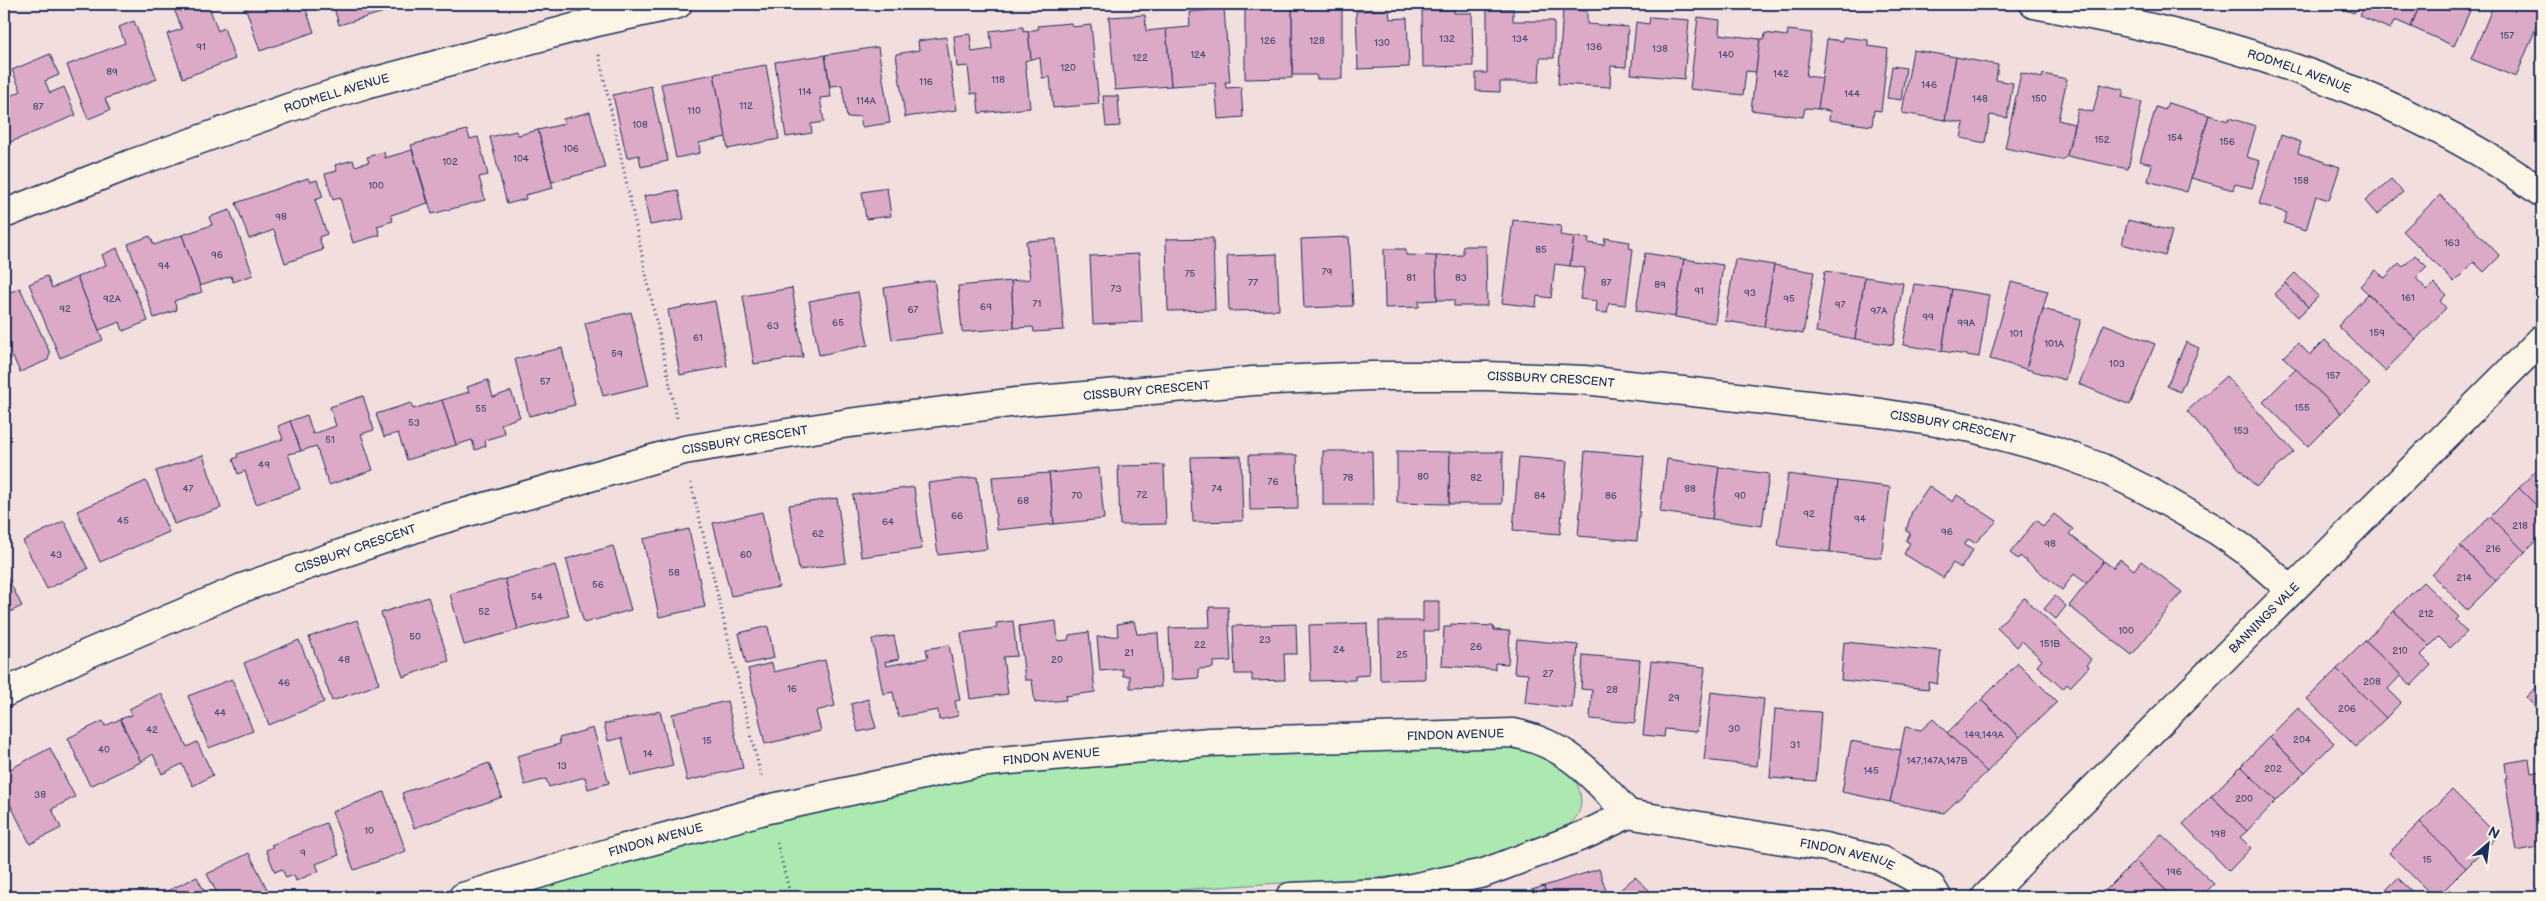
<svg xmlns="http://www.w3.org/2000/svg" width="2546" height="901" font-family="'Balsamiq Sans',sans-serif">
	<style>
		.green { fill: #abe9b0; stroke: #638c87 }
		.building { fill: #dca9c7; stroke: #1b2f5e }
		.lines { fill: none; stroke-linecap: round; stroke-linejoin: round }
		.minor-casing { stroke: #1b2f5e; stroke-width: 31 }
		.path { stroke: #1b2f5e; stroke-width: 3; stroke-dasharray: 1 4; stroke-linecap: butt }
		.minor { stroke: #fcf5e5; stroke-width: 28 }
		.labels { text-anchor: middle; dominant-baseline: central; stroke-width: 5; stroke-linejoin: round; paint-order: stroke }
		.number-label { font-size: 10px; fill: #4b4e78 }
		.street-label { font-size: 12px; fill: #1b2f5e; stroke: #fcf5e5 }
	</style>
	<rect width="100%" height="100%" fill="#f2dedc"/>
	<filter id="ink" filterUnits="userSpaceOnUse"><feTurbulence type="fractalNoise" baseFrequency=".02" numOctaves="2"/><feDisplacementMap in="SourceGraphic" scale="10" xChannelSelector="R" yChannelSelector="G"/><feConvolveMatrix kernelMatrix="1 2 1 2 8 2 1 2 1" color-interpolation-filters="sRGB"/></filter>
	<g filter="url(#ink)">
		<path class="green" d="M 1500,743 C 1525,748 1549,754 1568,772 C 1581,784 1586,806 1574,820 C 1561,837 1460,866 1436,870 C 1390,879 1343,880 1297,882 C 1232,886 1168,890 1104,897 L 498,897 L 740,830 L 985,776 L 1161,758 L 1369,751 Z"/>
		<g class="building">
			<polygon points="188,4 208,4 218,31 224,28 235,59 183,78 167,34 182,29 174,9"/>
			<polygon points="250,4 304,4 314,32 260,51 245,6"/>
			<polygon points="325,4 382,4 384,12 339,25 333,4 325,6"/>
			<polygon points="2329,4 2358,4 2354,13"/>
			<polygon points="2365,4 2420,4 2411,27 2395,20 2390,29 2360,16"/>
			<polygon points="2420,4 2473,4 2454,46 2411,27"/>
			<polygon points="2494,4 2542,5 2542,13 2516,77 2471,59"/>
			<polygon points="1342,7 1342,79 1317,79 1316,75 1292,75 1292,8"/>
			<polygon points="1245,8 1292,8 1292,78 1245,79"/>
			<polygon points="1487,8 1513,8 1513,21 1554,21 1554,58 1540,58 1539,82 1500,82 1500,92 1476,91 1476,73 1487,73"/>
			<polygon points="1224,9 1230,82 1225,82 1226,88 1241,87 1243,117 1218,119 1215,83 1171,86 1166,29 1190,27 1189,12"/>
			<polygon points="1454,9 1454,13 1472,13 1473,66 1423,67 1422,10"/>
			<polygon points="1563,9 1587,11 1587,24 1628,27 1626,67 1611,66 1610,87 1558,84"/>
			<polygon points="1389,10 1390,19 1407,18 1409,67 1358,69 1356,11"/>
			<polygon points="1145,15 1146,31 1166,29 1171,86 1115,90 1109,17"/>
			<polygon points="1650,17 1689,20 1684,79 1631,74 1636,22 1649,24"/>
			<polygon points="1698,17 1720,20 1719,34 1760,39 1756,72 1746,71 1743,95 1690,89"/>
			<polygon points="134,21 157,79 105,99 110,110 88,119 67,65 125,43 119,27"/>
			<polygon points="1071,23 1072,27 1091,25 1099,104 1053,108 1050,77 1042,78 1040,58 1031,59 1028,31 1039,29 1037,26"/>
			<polygon points="1023,27 1023,32 1028,31 1031,59 1025,61 1030,108 979,113 977,93 971,94 968,66 957,67 954,36 970,34 972,52 992,49 990,31"/>
			<polygon points="1788,30 1812,33 1806,76 1823,78 1818,109 1805,108 1803,117 1751,110 1760,39 1764,39 1765,33 1787,36"/>
			<polygon points="946,37 957,110 905,117 896,54 919,50 918,41"/>
			<polygon points="1843,37 1868,40 1868,46 1888,49 1881,111 1874,110 1872,126 1829,120 1830,111 1818,109 1827,39 1843,41"/>
			<polygon points="878,47 890,123 862,127 860,116 847,118 842,85 830,86 825,55"/>
			<polygon points="1913,50 1956,57 1945,120 1902,113"/>
			<polygon points="50,54 59,75 45,81 50,93 64,87 76,115 6,144 4,99 21,91 12,70"/>
			<polygon points="825,55 831,97 820,98 824,122 811,124 812,133 786,137 775,62"/>
			<polygon points="1956,57 1998,65 1996,80 2013,83 2007,118 1990,115 1985,143 1961,138 1964,123 1945,120"/>
			<polygon points="766,65 779,139 728,149 714,74"/>
			<polygon points="1892,66 1906,68 1901,100 1887,98"/>
			<polygon points="2021,73 2042,78 2043,74 2067,79 2058,120 2074,124 2067,156 2062,160 2005,148"/>
			<polygon points="714,74 726,137 699,143 700,153 676,158 661,84"/>
			<polygon points="2100,84 2124,90 2122,97 2142,102 2128,169 2067,156 2078,109 2093,112"/>
			<polygon points="651,86 668,161 641,167 639,155 627,158 613,95"/>
			<polygon points="1103,96 1118,96 1120,126 1106,127"/>
			<polygon points="2168,103 2209,115 2187,192 2148,181 2152,164 2140,161 2156,107 2165,110"/>
			<polygon points="590,112 605,168 552,182 538,130 564,124 563,119"/>
			<polygon points="2209,115 2228,121 2229,118 2256,126 2247,157 2260,161 2252,188 2235,184 2233,190 2191,178"/>
			<polygon points="467,130 470,139 478,137 488,175 479,177 485,200 432,214 411,145"/>
			<polygon points="538,130 553,188 525,195 526,199 507,204 490,137 516,131 518,135"/>
			<polygon points="2281,135 2301,142 2298,153 2340,167 2329,200 2316,196 2306,230 2283,223 2287,213 2259,204"/>
			<polygon points="412,150 428,203 391,215 393,221 377,226 380,235 353,243 340,198 333,200 325,174 337,171 335,165 353,160 355,166 369,162 367,157 384,152 385,158"/>
			<polygon points="308,178 310,182 317,180 323,197 315,200 327,234 319,237 323,250 285,263 274,230 249,239 236,203"/>
			<polygon points="2391,179 2403,192 2377,215 2365,201"/>
			<polygon points="887,188 891,216 866,219 862,192"/>
			<polygon points="678,190 684,219 650,225 644,196"/>
			<polygon points="2440,195 2500,256 2484,272 2474,262 2454,282 2403,231"/>
			<polygon points="230,210 253,275 233,282 231,276 200,286 182,235 212,225 209,217"/>
			<polygon points="1513,220 1561,226 1560,235 1574,237 1570,266 1555,264 1551,298 1537,296 1536,307 1502,303"/>
			<polygon points="2128,220 2172,231 2165,256 2122,244"/>
			<polygon points="182,235 202,292 174,301 177,310 154,318 128,244 150,236 154,245"/>
			<polygon points="1349,237 1353,306 1304,308 1301,239"/>
			<polygon points="1574,237 1589,238 1588,243 1604,245 1605,238 1630,242 1629,248 1633,249 1626,305 1609,303 1607,313 1596,312 1597,301 1580,299 1585,268 1570,266"/>
			<polygon points="1213,238 1215,310 1168,311 1166,239"/>
			<polygon points="1056,239 1064,330 1034,332 1033,327 1014,328 1011,281 1030,279 1026,241"/>
			<polygon points="1463,246 1486,246 1487,306 1454,306 1454,300 1437,300 1436,256 1463,255"/>
			<polygon points="117,248 148,321 123,331 120,322 99,330 77,277 106,265 102,255"/>
			<polygon points="1384,249 1406,249 1406,255 1436,256 1437,300 1419,301 1419,307 1385,308"/>
			<polygon points="1645,253 1684,259 1675,317 1636,311"/>
			<polygon points="1139,254 1142,322 1093,324 1090,256"/>
			<polygon points="1277,254 1279,310 1229,311 1227,256"/>
			<polygon points="2415,255 2427,267 2416,278 2427,290 2434,283 2446,295 2440,301 2446,308 2416,339 2360,286 2375,270 2385,278 2399,263 2403,267"/>
			<polygon points="1684,259 1723,265 1715,323 1675,317"/>
			<polygon points="1735,259 1774,265 1764,327 1725,321"/>
			<polygon points="1774,265 1814,272 1803,334 1764,327"/>
			<polygon points="1825,271 1865,277 1855,339 1816,332"/>
			<polygon points="2295,273 2319,296 2308,307 2285,283"/>
			<polygon points="47,276 52,288 77,277 103,340 60,358 29,284"/>
			<polygon points="1865,277 1903,283 1893,345 1855,339"/>
			<polygon points="934,280 942,333 892,340 884,288"/>
			<polygon points="1011,281 1014,328 962,332 958,286"/>
			<polygon points="2011,282 2048,291 2026,369 1990,359"/>
			<polygon points="2285,283 2308,307 2298,317 2274,294"/>
			<polygon points="1914,284 1952,289 1942,351 1903,345"/>
			<polygon points="20,288 50,353 48,360 20,372 13,357 4,361 4,295"/>
			<polygon points="792,288 803,357 754,364 743,296"/>
			<polygon points="1952,289 1989,295 1979,357 1942,351"/>
			<polygon points="858,292 868,345 819,355 809,301"/>
			<polygon points="2368,294 2416,339 2385,371 2338,326"/>
			<polygon points="715,301 727,366 680,375 668,310"/>
			<polygon points="2043,309 2081,319 2065,380 2026,369"/>
			<polygon points="631,312 649,385 603,396 585,323"/>
			<polygon points="2104,324 2155,344 2130,405 2079,384"/>
			<polygon points="2325,340 2370,384 2341,413 2283,357 2298,343 2310,355"/>
			<polygon points="2186,342 2199,348 2180,392 2167,386"/>
			<polygon points="562,348 575,405 529,416 515,359"/>
			<polygon points="2296,369 2341,413 2308,446 2263,402"/>
			<polygon points="2226,376 2294,452 2256,487 2187,411"/>
			<polygon points="488,380 493,397 511,391 520,417 501,424 505,434 485,440 486,446 475,450 472,440 456,445 442,400 469,392 467,387"/>
			<polygon points="363,396 374,430 361,434 373,470 329,485 316,446 301,451 290,421 307,415 313,434 336,426 330,407"/>
			<polygon points="442,400 456,445 407,460 398,433 384,437 376,414 411,403 413,409"/>
			<polygon points="290,421 301,451 288,454 300,489 256,504 245,471 238,474 233,459 238,457 237,454 283,439 278,426"/>
			<polygon points="1323,451 1372,451 1373,505 1323,505"/>
			<polygon points="1397,451 1450,452 1449,504 1397,503"/>
			<polygon points="1585,451 1644,456 1637,541 1578,536"/>
			<polygon points="1450,452 1503,452 1502,504 1449,504"/>
			<polygon points="203,455 221,508 174,524 156,471"/>
			<polygon points="1249,455 1297,455 1298,509 1250,510"/>
			<polygon points="1241,456 1243,521 1193,522 1191,457"/>
			<polygon points="1519,457 1567,461 1560,534 1513,530"/>
			<polygon points="1667,459 1719,467 1712,519 1660,512"/>
			<polygon points="2542,464 2542,511 2519,488"/>
			<polygon points="1164,465 1166,524 1120,525 1118,466"/>
			<polygon points="1719,467 1769,474 1762,526 1712,519"/>
			<polygon points="1099,468 1104,519 1054,524 1049,473"/>
			<polygon points="1049,473 1054,524 997,530 992,477"/>
			<polygon points="1788,474 1838,481 1830,552 1778,546"/>
			<polygon points="977,477 987,549 938,555 928,483"/>
			<polygon points="146,481 169,532 100,562 77,511"/>
			<polygon points="1838,481 1890,487 1881,558 1830,552"/>
			<polygon points="1929,486 1953,502 1957,495 1997,521 1975,543 1968,539 1964,545 1973,550 1961,568 1953,563 1943,578 1904,554 1910,543 1906,541 1910,533 1906,531 1912,511"/>
			<polygon points="914,487 922,549 861,557 853,495"/>
			<polygon points="2519,488 2542,511 2542,534 2525,552 2490,517"/>
			<polygon points="837,498 846,563 799,570 789,505"/>
			<polygon points="762,512 779,587 731,596 713,523"/>
			<polygon points="2054,514 2073,529 2069,534 2104,561 2087,584 2074,574 2062,590 2020,556 2018,559 2010,553 2036,520 2043,527"/>
			<polygon points="2490,517 2525,552 2496,581 2460,546"/>
			<polygon points="64,521 88,569 47,589 23,541"/>
			<polygon points="689,529 705,607 659,617 643,539"/>
			<polygon points="613,546 631,610 584,623 566,559"/>
			<polygon points="2460,546 2496,581 2467,610 2432,575"/>
			<polygon points="2120,559 2134,570 2141,561 2182,592 2132,655 2069,606 2104,561 2113,568"/>
			<polygon points="555,565 569,616 518,630 505,579"/>
			<polygon points="4,571 22,606 4,615"/>
			<polygon points="505,579 518,630 464,645 450,594"/>
			<polygon points="2423,582 2459,617 2456,620 2467,632 2450,648 2439,637 2430,646 2394,611"/>
			<polygon points="2055,596 2066,606 2056,619 2044,609"/>
			<polygon points="428,597 449,661 403,677 381,613"/>
			<polygon points="2024,598 2091,659 2087,664 2089,667 2070,687 2067,684 2063,689 2037,666 2042,660 2022,641 2017,647 1997,628"/>
			<polygon points="1423,601 1439,601 1439,631 1424,631 1425,679 1380,680 1379,621 1423,621"/>
			<polygon points="1209,607 1228,607 1231,661 1213,662 1213,668 1198,669 1199,678 1171,680 1169,628 1210,627"/>
			<polygon points="2394,611 2430,646 2421,655 2431,665 2411,686 2365,641"/>
			<polygon points="357,620 379,684 332,701 309,637"/>
			<polygon points="1013,621 1017,656 1003,657 1008,694 970,699 961,633 997,628 996,623"/>
			<polygon points="1056,621 1058,641 1068,640 1069,635 1089,632 1095,692 1065,696 1066,700 1035,703 1032,680 1025,680 1019,626"/>
			<polygon points="1134,621 1137,634 1158,633 1161,687 1130,688 1130,676 1123,676 1122,669 1100,671 1097,637 1118,636 1117,624"/>
			<polygon points="1367,623 1369,675 1355,676 1355,680 1311,681 1309,625"/>
			<polygon points="1296,624 1297,654 1284,654 1285,680 1252,681 1252,674 1235,674 1233,626"/>
			<polygon points="1451,624 1493,626 1494,630 1510,631 1508,664 1495,663 1495,669 1442,666 1444,627 1451,627"/>
			<polygon points="768,626 774,658 746,664 739,633"/>
			<polygon points="894,636 899,659 885,662 886,666 928,658 926,649 949,645 960,700 955,701 958,716 939,720 938,710 898,717 893,692 883,694 872,639"/>
			<polygon points="1517,639 1578,645 1572,708 1525,703 1528,674 1514,673"/>
			<polygon points="299,640 324,702 269,725 244,663"/>
			<polygon points="2365,641 2401,675 2388,689 2401,702 2386,718 2337,669"/>
			<polygon points="1844,642 1941,651 1937,684 1928,682 1929,689 1841,680"/>
			<polygon points="1583,655 1640,660 1635,723 1590,719 1592,690 1581,689"/>
			<polygon points="825,660 835,706 816,711 821,731 765,744 748,669 772,663 774,672"/>
			<polygon points="1651,661 1705,667 1697,732 1665,729 1664,737 1643,735"/>
			<polygon points="2018,663 2057,702 2020,737 1981,700"/>
			<polygon points="2337,669 2386,718 2356,747 2307,699"/>
			<polygon points="232,679 253,731 209,748 188,696"/>
			<polygon points="2542,682 2542,715 2526,697"/>
			<polygon points="1711,692 1764,699 1757,766 1704,760"/>
			<polygon points="161,693 187,747 197,742 213,775 193,786 182,764 162,774 153,754 141,762 120,719 132,715 129,709"/>
			<polygon points="868,699 876,728 858,732 851,704"/>
			<polygon points="1981,700 2020,737 1987,772 1947,733"/>
			<polygon points="727,701 743,768 687,781 672,714"/>
			<polygon points="2298,708 2334,743 2305,772 2269,737"/>
			<polygon points="1775,709 1821,712 1816,781 1770,778"/>
			<polygon points="660,711 673,766 631,776 622,738 608,741 604,724"/>
			<polygon points="120,719 141,762 90,786 68,738 103,721 105,726"/>
			<polygon points="1933,719 1987,772 1944,813 1890,802 1905,727 1921,730"/>
			<polygon points="593,728 609,783 588,789 585,777 549,787 546,779 525,785 517,756 560,744 559,738"/>
			<polygon points="2269,737 2305,772 2276,801 2241,766"/>
			<polygon points="1851,741 1901,750 1890,802 1842,792"/>
			<polygon points="50,748 75,797 52,809 61,828 30,844 4,792 4,776 11,772 10,769"/>
			<polygon points="2529,759 2531,773 2542,771 2542,846 2517,851 2505,779 2507,779 2505,763"/>
			<polygon points="489,763 502,797 414,828 402,793"/>
			<polygon points="2241,766 2276,801 2247,831 2211,796"/>
			<polygon points="2452,790 2498,836 2466,868 2420,822"/>
			<polygon points="384,792 406,851 354,870 332,812"/>
			<polygon points="2211,796 2247,831 2240,837 2251,848 2229,871 2183,824"/>
			<polygon points="2420,822 2466,868 2437,897 2434,897 2389,853"/>
			<polygon points="326,823 339,855 316,864 319,871 296,881 294,875 286,878 282,869 275,872 266,850 273,847 271,845"/>
			<polygon points="2161,834 2214,884 2201,897 2173,897 2135,861"/>
			<polygon points="249,853 271,897 219,897 207,874"/>
			<polygon points="2135,861 2173,897 2114,897 2106,890"/>
			<polygon points="1599,869 1608,897 1547,897 1544,886"/>
			<polygon points="197,877 207,897 154,897"/>
			<polygon points="1635,877 1649,890 1642,897 1612,897"/>
			<polygon points="2398,878 2418,897 2379,897"/>
			<polygon points="1544,886 1547,897 1510,897"/>
		</g>
		<g class="lines">
			<g class="minor-casing">
				<g id="minor">
					<path id="s1" d="M 2034,4 C 2076,12 2118,20 2160,30 C 2289,59 2436,115 2542,193"/>
					<path id="s2" d="M 4,214 L 131,164 L 291,107 L 369,83 L 592,23 L 678,4"/>
					<path id="s3" d="M 4,693 L 89,653 L 242,588 L 433,522 L 684,450 L 849,423 L 1017,402 L 1253,381 L 1371,376 L 1487,376 L 1584,380 L 1881,413 L 1972,428 L 2053,450 L 2102,468 L 2150,492 L 2218,531 L 2245,550 L 2291,590"/>
					<path id="s4" d="M 463,897 L 618,850 L 768,809 L 977,763 L 1209,742 L 1513,733 C 1568,744 1592,775 1628,814"/>
					<path id="s5" d="M 1290,897 L 1388,893 L 1484,873 L 1587,834 L 1628,814 L 1825,847 L 1883,861 L 1931,887 L 1937,897"/>
					<path id="s6" d="M 1986,897 L 2542,339"/>
				</g>
			</g>
			<g class="path">
				<polyline points="599,55 677,418"/>
				<polyline points="691,483 761,776"/>
				<polyline points="777,843 791,897"/>
			</g>
			<use href="#minor" class="minor"/>
		</g>
	</g>
	<g class="labels">
		<g class="number-label">
			<text x="2507" y="36">157</text>
			<text x="1447" y="39">132</text>
			<text x="1520" y="39">134</text>
			<text x="1268" y="41">126</text>
			<text x="1317" y="41">128</text>
			<text x="1382" y="43">130</text>
			<text x="201" y="47">91</text>
			<text x="1594" y="47">136</text>
			<text x="1660" y="49">138</text>
			<text x="1198" y="55">124</text>
			<text x="1726" y="55">140</text>
			<text x="1140" y="58">122</text>
			<text x="1068" y="68">120</text>
			<text x="112" y="72">89</text>
			<text x="1781" y="74">142</text>
			<text x="998" y="80">118</text>
			<text x="926" y="82">116</text>
			<text x="1929" y="85">146</text>
			<text x="805" y="92">114</text>
			<text x="1852" y="94">144</text>
			<text x="1980" y="99">148</text>
			<text x="2039" y="99">150</text>
			<text x="866" y="101">114A</text>
			<text x="746" y="106">112</text>
			<text x="38" y="107">87</text>
			<text x="694" y="111">110</text>
			<text x="640" y="125">108</text>
			<text x="2175" y="138">154</text>
			<text x="2102" y="140">152</text>
			<text x="2227" y="142">156</text>
			<text x="571" y="149">106</text>
			<text x="521" y="159">104</text>
			<text x="450" y="162">102</text>
			<text x="2301" y="181">158</text>
			<text x="376" y="186">100</text>
			<text x="281" y="217">98</text>
			<text x="2452" y="243">163</text>
			<text x="1541" y="250">85</text>
			<text x="217" y="255">96</text>
			<text x="164" y="266">94</text>
			<text x="1327" y="272">79</text>
			<text x="1190" y="274">75</text>
			<text x="1411" y="278">81</text>
			<text x="1461" y="278">83</text>
			<text x="1253" y="283">77</text>
			<text x="1606" y="283">87</text>
			<text x="1660" y="285">89</text>
			<text x="1116" y="289">73</text>
			<text x="1699" y="291">91</text>
			<text x="1750" y="293">93</text>
			<text x="2408" y="298">161</text>
			<text x="112" y="299">92A</text>
			<text x="1789" y="299">95</text>
			<text x="1037" y="304">71</text>
			<text x="1840" y="305">97</text>
			<text x="986" y="307">69</text>
			<text x="65" y="309">92</text>
			<text x="913" y="310">67</text>
			<text x="1879" y="311">97A</text>
			<text x="1928" y="317">99</text>
			<text x="838" y="323">65</text>
			<text x="1966" y="323">99A</text>
			<text x="773" y="326">63</text>
			<text x="2377" y="333">159</text>
			<text x="2016" y="334">101</text>
			<text x="698" y="338">61</text>
			<text x="2054" y="344">101A</text>
			<text x="617" y="354">59</text>
			<text x="2117" y="364">103</text>
			<text x="2333" y="376">157</text>
			<text x="545" y="382">57</text>
			<text x="2302" y="408">155</text>
			<text x="481" y="409">55</text>
			<text x="414" y="423">53</text>
			<text x="2241" y="431">153</text>
			<text x="330" y="440">51</text>
			<text x="264" y="465">49</text>
			<text x="1423" y="477">80</text>
			<text x="1348" y="478">78</text>
			<text x="1476" y="478">82</text>
			<text x="1273" y="482">76</text>
			<text x="188" y="489">47</text>
			<text x="1217" y="489">74</text>
			<text x="1690" y="489">88</text>
			<text x="1142" y="495">72</text>
			<text x="1077" y="496">70</text>
			<text x="1540" y="496">84</text>
			<text x="1611" y="496">86</text>
			<text x="1740" y="496">90</text>
			<text x="1023" y="501">68</text>
			<text x="1809" y="514">92</text>
			<text x="957" y="516">66</text>
			<text x="1860" y="519">94</text>
			<text x="123" y="521">45</text>
			<text x="888" y="522">64</text>
			<text x="2520" y="526">218</text>
			<text x="1947" y="532">96</text>
			<text x="818" y="534">62</text>
			<text x="2050" y="544">98</text>
			<text x="2493" y="549">216</text>
			<text x="56" y="555">43</text>
			<text x="746" y="555">60</text>
			<text x="674" y="573">58</text>
			<text x="2464" y="578">214</text>
			<text x="598" y="585">56</text>
			<text x="537" y="597">54</text>
			<text x="484" y="612">52</text>
			<text x="2426" y="614">212</text>
			<text x="2126" y="631">100</text>
			<text x="415" y="637">50</text>
			<text x="1265" y="640">23</text>
			<text x="2050" y="644">151B</text>
			<text x="1200" y="645">22</text>
			<text x="1476" y="647">26</text>
			<text x="1339" y="650">24</text>
			<text x="2400" y="651">210</text>
			<text x="1129" y="653">21</text>
			<text x="1402" y="655">25</text>
			<text x="344" y="660">48</text>
			<text x="1057" y="660">20</text>
			<text x="1548" y="674">27</text>
			<text x="2372" y="682">208</text>
			<text x="284" y="683">46</text>
			<text x="792" y="689">16</text>
			<text x="1612" y="690">28</text>
			<text x="1674" y="698">29</text>
			<text x="2347" y="709">206</text>
			<text x="220" y="713">44</text>
			<text x="1734" y="729">30</text>
			<text x="152" y="730">42</text>
			<text x="1984" y="735">149,149A</text>
			<text x="2302" y="740">204</text>
			<text x="707" y="741">15</text>
			<text x="1795" y="745">31</text>
			<text x="104" y="750">40</text>
			<text x="648" y="754">14</text>
			<text x="1937" y="761">147,147A,147B</text>
			<text x="562" y="766">13</text>
			<text x="2273" y="769">202</text>
			<text x="1871" y="771">145</text>
			<text x="40" y="795">38</text>
			<text x="2244" y="799">200</text>
			<text x="369" y="831">10</text>
			<text x="2218" y="834">198</text>
			<text x="303" y="853">9</text>
			<text x="2427" y="860">15</text>
			<text x="2174" y="872">196</text>
		</g>
		<g class="street-label">
			<text stroke="none"><textPath href="#s1" startOffset="274">RODMELL AVENUE</textPath></text>
			<text stroke="none"><textPath href="#s2" startOffset="354">RODMELL AVENUE</textPath></text>
			<text stroke="none"><textPath href="#s3" startOffset="1595">CISSBURY CRESCENT</textPath></text>
			<text stroke="none"><textPath href="#s3" startOffset="1190">CISSBURY CRESCENT</textPath></text>
			<text stroke="none"><textPath href="#s3" startOffset="2000">CISSBURY CRESCENT</textPath></text>
			<text stroke="none"><textPath href="#s3" startOffset="785">CISSBURY CRESCENT</textPath></text>
			<text stroke="none"><textPath href="#s3" startOffset="380">CISSBURY CRESCENT</textPath></text>
			<text stroke="none"><textPath href="#s6" startOffset="394">BANNINGS VALE</textPath></text>
			<text stroke="none"><textPath href="#s4" startOffset="1011">FINDON AVENUE</textPath></text>
			<text stroke="none"><textPath href="#s4" startOffset="606">FINDON AVENUE</textPath></text>
			<text stroke="none"><textPath href="#s4" startOffset="201">FINDON AVENUE</textPath></text>
			<text stroke="none"><textPath href="#s5" startOffset="575">FINDON AVENUE</textPath></text>
		</g>
	</g>
	<rect width="2546" height="901" fill="none" stroke="#fcf5e5" stroke-width="20"/>
	<rect x="10" y="10" width="2526" height="881" fill="none" stroke="#1b2f5e" stroke-width="2" filter="url(#ink)"/>
	<g transform="translate(2488 844) rotate(28)" stroke="#fcf5e5" stroke-width="4" paint-order="stroke">
	<path d="M0-4L9 19L0 12L-9 19Z" fill="#1b2f5e"/>
	<text y="-8" font-size="14" font-weight="bold" text-anchor="middle" fill="#1b2f5e">N</text>
	</g>
</svg>
